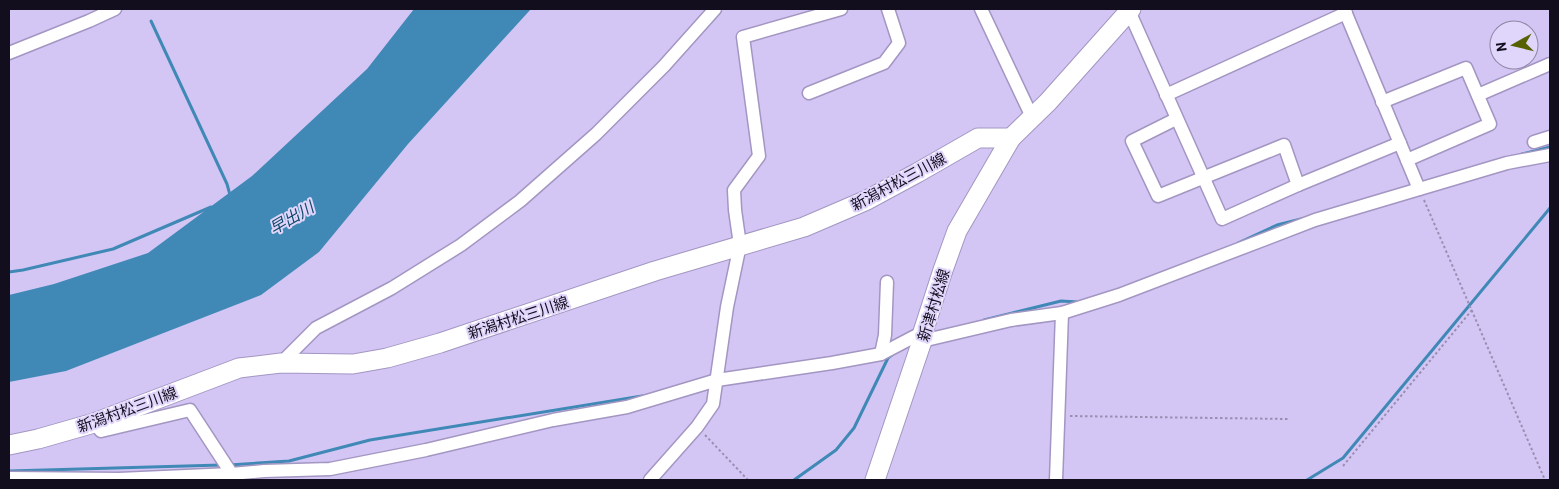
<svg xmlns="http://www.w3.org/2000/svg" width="1559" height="489" font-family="Barlow,'Noto Sans JP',sans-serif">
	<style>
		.water { fill: #4089b6 }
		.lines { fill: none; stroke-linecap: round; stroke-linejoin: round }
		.stream { stroke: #4089b6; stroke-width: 3 }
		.street-casing { stroke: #a396c2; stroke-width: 15 }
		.primary-casing { stroke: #a396c2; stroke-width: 21 }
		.path { stroke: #9a8eb3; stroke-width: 2; stroke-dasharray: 2.5 2.5; stroke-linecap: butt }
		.street { stroke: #fff; stroke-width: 12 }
		.primary { stroke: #fff; stroke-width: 19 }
		.labels { text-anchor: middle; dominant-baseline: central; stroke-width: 4; stroke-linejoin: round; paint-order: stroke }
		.street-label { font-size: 15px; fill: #130e1e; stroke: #e0d5fa }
		.water-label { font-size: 16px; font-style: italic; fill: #0e4868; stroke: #e0d5fa }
	</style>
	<rect width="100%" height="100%" fill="#d4c6f4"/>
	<polygon class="water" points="414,9 531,9 408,144 319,252 261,295 66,371 9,382 9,295 54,284 148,253 252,176 367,69"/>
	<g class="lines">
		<g class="stream">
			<polyline points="151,21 227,184 230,195"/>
			<polyline points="1522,154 1550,147"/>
			<polyline points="1238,243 1277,225 1305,218"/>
			<polyline points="9,272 23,270 113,249 211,207"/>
			<polyline points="984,320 1061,301 1078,302"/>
			<polyline points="229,465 289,461 370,440 642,396"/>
			<polyline points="9,471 221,465"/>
			<polyline points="794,480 836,450 854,428 888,358 893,354"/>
			<polyline points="1307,480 1343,458 1550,208"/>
		</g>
		<g class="street-casing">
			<g id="street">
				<polyline points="981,9 1032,117"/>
				<polyline points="1344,9 1419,189"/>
				<polyline points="1129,11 1222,219 1298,185 1400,143"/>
				<polyline points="9,53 89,21 115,9"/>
				<polyline points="809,93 884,63 899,43 888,9"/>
				<polyline points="1166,95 1346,13"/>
				<polyline points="1478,95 1550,64"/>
				<polyline points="1382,102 1466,68 1490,124 1407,160"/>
				<polyline points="1176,119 1132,141 1158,196 1284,145 1298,185"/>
				<polyline points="1534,142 1550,137"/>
				<polyline points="922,341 1011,320 1062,313 1119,295 1315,220 1507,163 1550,155"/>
				<polyline points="881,354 885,335 887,282"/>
				<polyline points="281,363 316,328 392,288 461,245 520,201 596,134 664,66 715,9"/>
				<polyline points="94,423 101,431 190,410 235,479"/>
				<polyline points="9,478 119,479 231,474 264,471 330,469 426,450 553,420 627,407 717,380 832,363 881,354 923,332"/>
				<polyline points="650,480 697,427 713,404 727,307 740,245 735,210 734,190 759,156 743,37 841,9"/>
				<polyline points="1056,480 1062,313"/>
			</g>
		</g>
		<g class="primary-casing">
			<g id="primary">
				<polyline points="9,445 38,439 94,423 239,368 281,363 353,364 387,358 440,343 655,271 804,227 867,200 917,173 978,138 1011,138"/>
				<polyline points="875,480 922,341 923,332 943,270 957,231 1011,138 1048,102 1131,9"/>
			</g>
		</g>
		<g class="path">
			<polyline points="1424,200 1545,480"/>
			<polyline points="1070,416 1288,419"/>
			<polyline points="705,435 748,480"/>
			<polyline points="1343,466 1472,310"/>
		</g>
		<use href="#street" class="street"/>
		<use href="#primary" class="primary"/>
	</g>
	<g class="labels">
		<g class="street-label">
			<text transform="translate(898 181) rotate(-28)">新潟村松三川線</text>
			<text transform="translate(933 305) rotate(-73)">新津村松線</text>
			<text transform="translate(518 317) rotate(-18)">新潟村松三川線</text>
			<text transform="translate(127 409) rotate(-20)">新潟村松三川線</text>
		</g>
		<g class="water-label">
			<text transform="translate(291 217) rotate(-30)">早出川</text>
		</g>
	</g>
	<rect width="1559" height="489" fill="none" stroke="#130e1e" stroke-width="20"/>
	<g transform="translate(1514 45) rotate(262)"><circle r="24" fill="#e0d5fa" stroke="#8e85a2"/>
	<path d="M0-4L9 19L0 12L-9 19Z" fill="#556102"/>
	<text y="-8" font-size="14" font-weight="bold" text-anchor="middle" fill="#130e1e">N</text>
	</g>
</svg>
